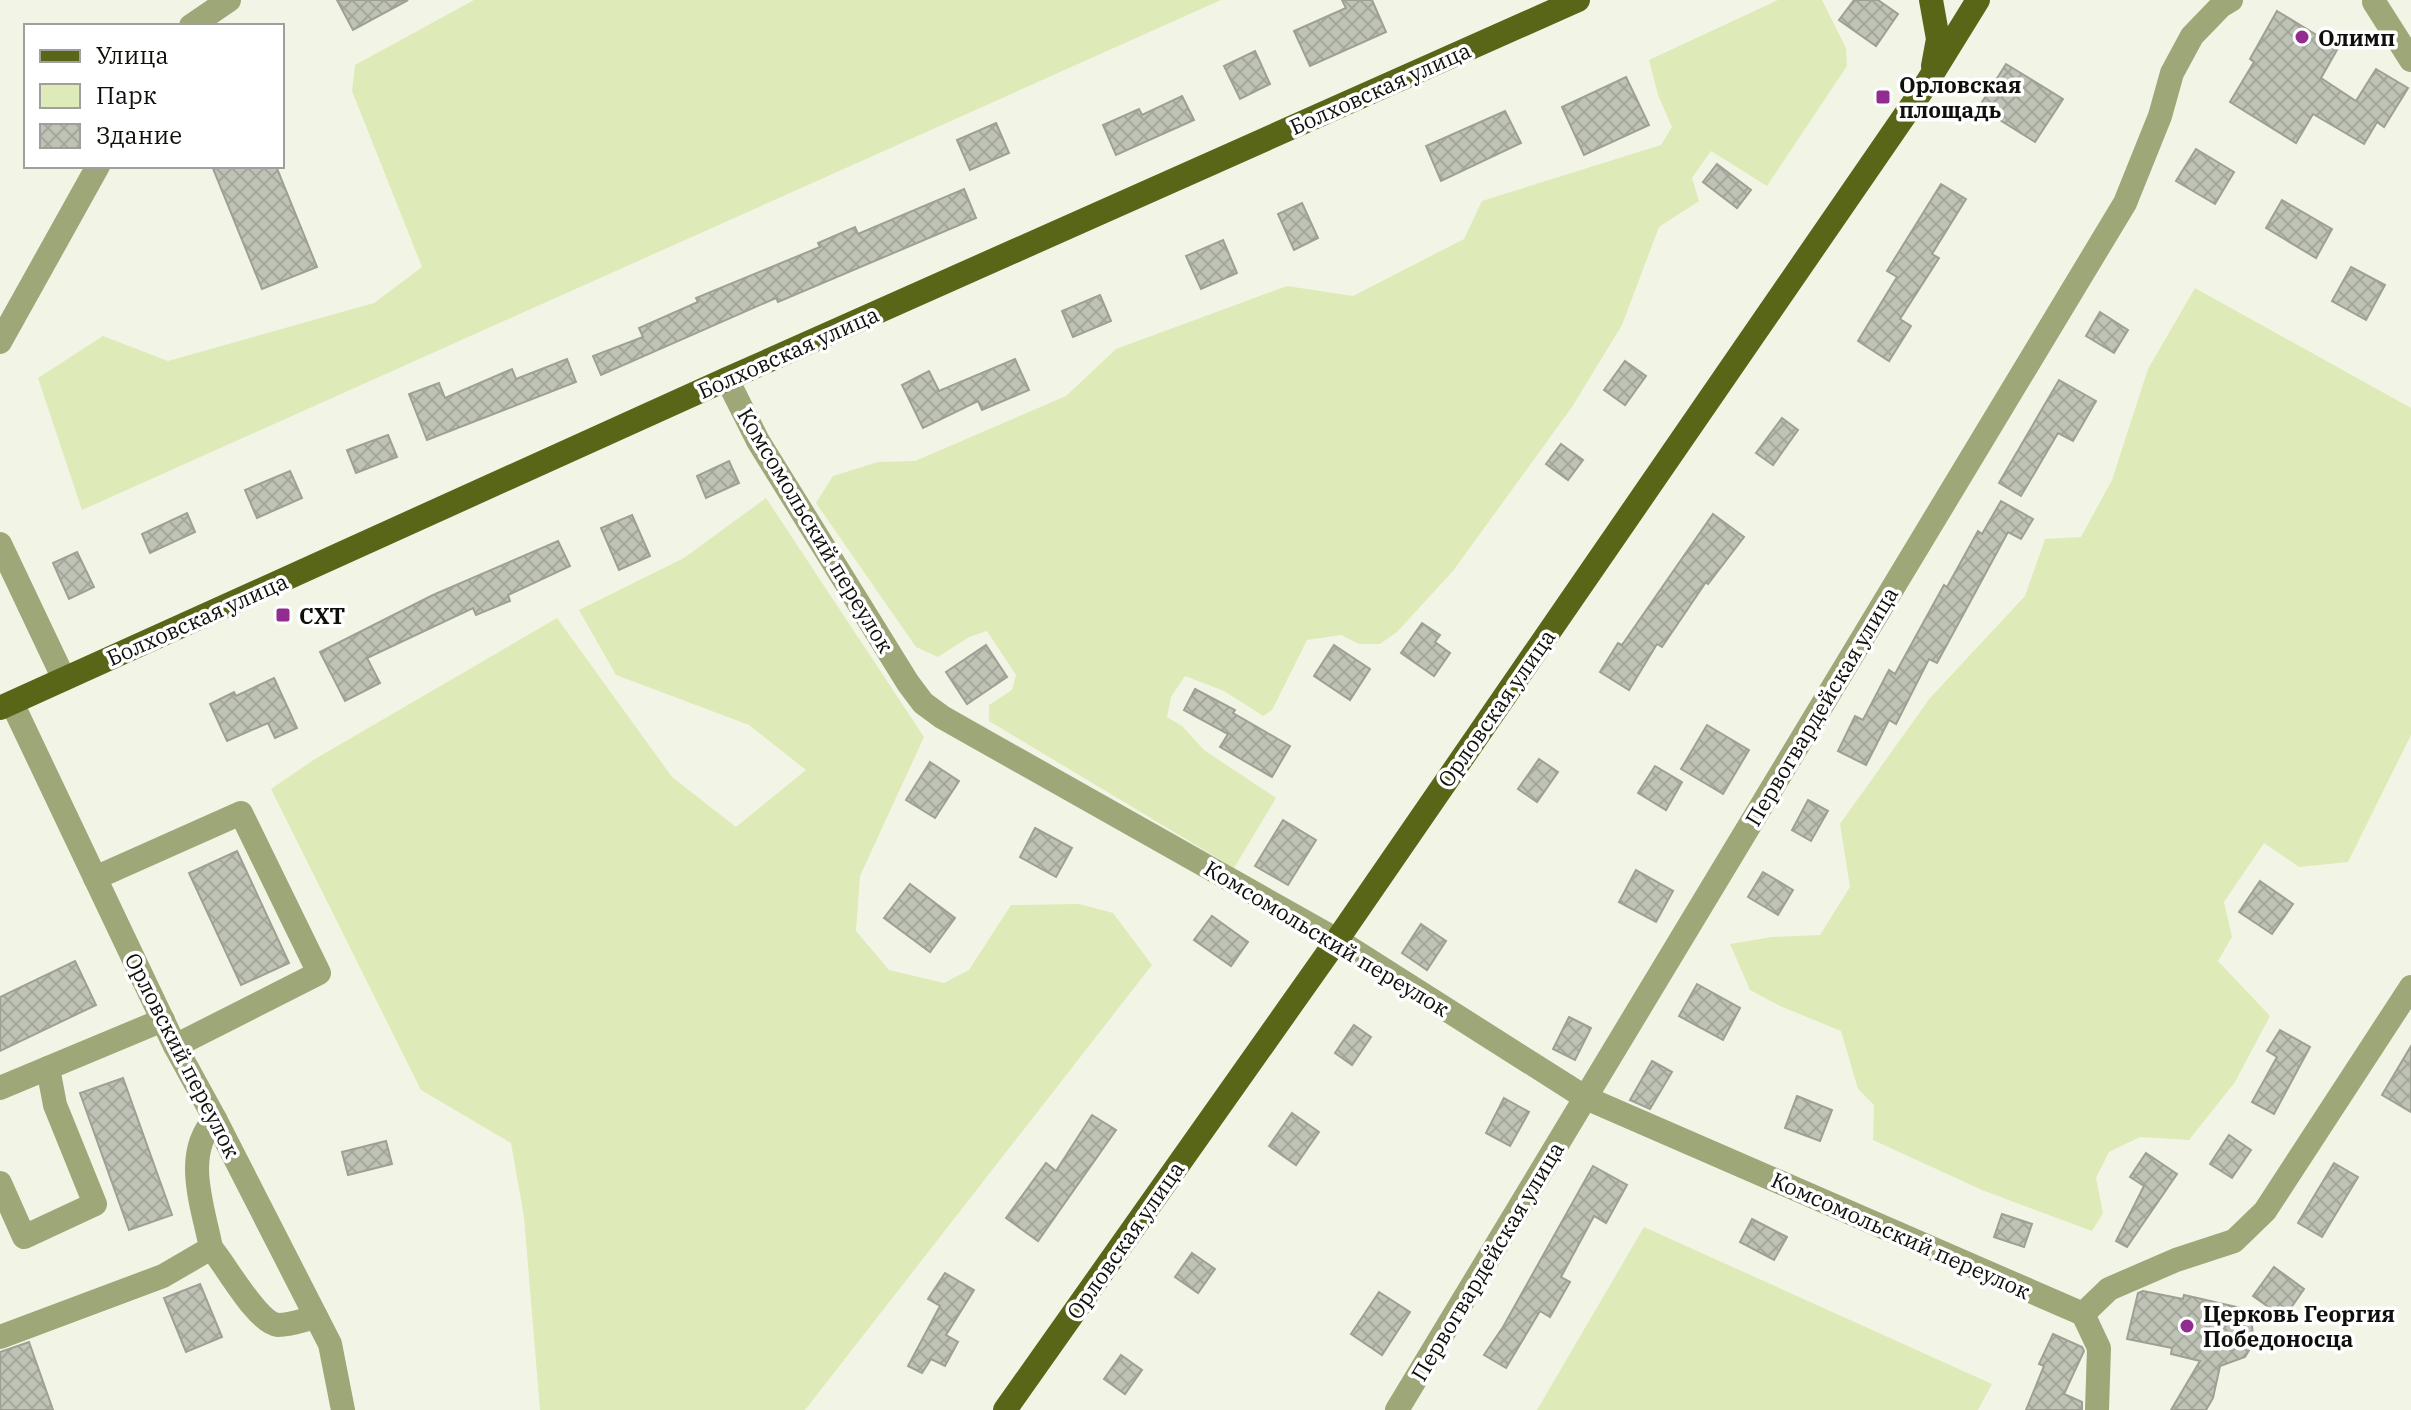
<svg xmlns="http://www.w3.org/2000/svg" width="2411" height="1410" font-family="'IBM Plex Serif',serif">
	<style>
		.green { fill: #deeab8 }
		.building { fill: url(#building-cross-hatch); stroke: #9da092; stroke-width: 2 }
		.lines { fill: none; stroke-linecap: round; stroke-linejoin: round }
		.minor { stroke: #9da778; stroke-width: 24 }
		.major { stroke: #596517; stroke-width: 24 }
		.poi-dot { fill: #932c91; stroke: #fff; stroke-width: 3 }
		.labels { text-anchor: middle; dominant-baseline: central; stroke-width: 7; stroke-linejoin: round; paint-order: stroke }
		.poi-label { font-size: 22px; font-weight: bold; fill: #0f100b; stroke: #fff; text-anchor: start }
		.street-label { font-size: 22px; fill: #0f100b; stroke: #fff }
	</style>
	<defs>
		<pattern id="building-cross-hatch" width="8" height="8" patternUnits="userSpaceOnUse" patternTransform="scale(2)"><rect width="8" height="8" fill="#bfc3b5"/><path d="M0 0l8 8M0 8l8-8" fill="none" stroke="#a3a69a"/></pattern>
	</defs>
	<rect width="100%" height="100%" fill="#f2f5e6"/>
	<g class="green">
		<polygon points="474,0 1221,0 82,510 38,378 103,336 168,361 374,303 422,267 352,91 355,65"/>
		<polygon points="1778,0 1822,0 1846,48 1847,66 1767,186 1711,151 1692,178 1699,201 1659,227 1622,325 1572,407 1453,571 1397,632 1380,644 1359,644 1341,635 1307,640 1272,710 1263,716 1224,691 1185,676 1171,697 1167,717 1182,726 1204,750 1276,798 1234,868 989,721 989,705 1012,690 1016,675 987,631 969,637 938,657 916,647 816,503 833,476 878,462 915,461 1066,396 1116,349 1287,286 1353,296 1464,239 1482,201 1661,145 1672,127 1658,95 1649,60"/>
		<polygon points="2195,288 2411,408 2411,735 2348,862 2299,867 2264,843 2224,902 2232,937 2218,961 2270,1016 2235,1082 2189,1140 2140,1137 2109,1152 2096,1178 2103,1213 2092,1231 1982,1190 1873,1140 1874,1105 1858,1089 1841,1031 1780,1006 1750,990 1730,944 1772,937 1820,935 1850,887 1840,824 1930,698 2025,596 2045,539 2081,537 2112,480 2148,369"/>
		<polygon points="766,498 924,737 860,876 856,931 889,970 944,983 969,970 1011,905 1079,904 1113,913 1152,965 805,1410 540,1410 524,1217 511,1143 421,1090 271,789 315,759 557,618 672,777 736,827 806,770 749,725 616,675 579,610 684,558"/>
		<polygon points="1644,1227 1992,1384 1978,1410 1537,1410"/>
	</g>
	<g class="building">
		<polygon points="337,0 408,0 353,30"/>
		<polygon points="1342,0 1372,0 1386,32 1310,66 1294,31 1346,8"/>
		<polygon points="1854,0 1878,0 1898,14 1876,46 1839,20"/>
		<polygon points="2277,11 2338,48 2321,78 2356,101 2376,69 2408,88 2384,127 2377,122 2364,144 2313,114 2296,143 2230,102 2254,62 2250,59"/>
		<polygon points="1255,51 1270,84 1240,99 1224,66"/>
		<polygon points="2006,64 2063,99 2035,142 1979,107"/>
		<polygon points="1626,77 1649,125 1584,155 1562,107"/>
		<polygon points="1182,96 1194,120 1116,155 1103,125 1139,109 1142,115"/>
		<polygon points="1505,111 1521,143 1441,181 1426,146"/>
		<polygon points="996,123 1009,153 970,170 957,140"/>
		<polygon points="2196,149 2234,172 2215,204 2176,181"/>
		<polygon points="1717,164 1751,190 1737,208 1703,182"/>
		<polygon points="212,166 276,166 317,267 262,289"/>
		<polygon points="1941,184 1966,199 1932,254 1939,258 1900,319 1911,326 1889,361 1858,341 1897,277 1887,271"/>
		<polygon points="964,189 976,218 778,302 776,298 601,375 593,356 643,337 639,328 698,302 696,298 820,247 818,243 855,227 858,234"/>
		<polygon points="2282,200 2332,229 2316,258 2266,228"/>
		<polygon points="1302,203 1318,238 1294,250 1278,214"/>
		<polygon points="1223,240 1237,273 1201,289 1186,256"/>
		<polygon points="2351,267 2385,285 2366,320 2332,301"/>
		<polygon points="1100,295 1111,321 1073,337 1062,311"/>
		<polygon points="2100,312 2128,330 2114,353 2086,336"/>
		<polygon points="567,359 576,382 427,440 409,394 439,383 445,398 512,369 516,379"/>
		<polygon points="1015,359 1029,390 982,410 978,401 923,428 902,385 929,371 939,391"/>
		<polygon points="1625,361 1646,376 1625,405 1604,390"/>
		<polygon points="2059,380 2096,401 2073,441 2058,433 2021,496 1999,483"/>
		<polygon points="1782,418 1798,430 1773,465 1756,453"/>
		<polygon points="388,435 397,457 356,473 347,450"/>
		<polygon points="1561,444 1583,460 1568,480 1546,464"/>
		<polygon points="729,461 739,483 706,498 697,476"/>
		<polygon points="290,471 302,498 257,518 245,490"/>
		<polygon points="2001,501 2033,519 2021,539 2008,532 1937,663 1929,659 1896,724 1889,720 1866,765 1838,751 1855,716 1863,720 1889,670 1895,674 1944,585 1947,587 1978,531 1982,534"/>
		<polygon points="187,513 195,532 150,553 142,534"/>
		<polygon points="1713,514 1744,537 1708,584 1706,582 1662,647 1657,644 1629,690 1600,672 1618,643 1622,645"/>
		<polygon points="632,515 650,556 619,570 601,528"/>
		<polygon points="558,541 570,566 508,595 510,601 476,615 473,608 367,658 380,683 345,701 320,652 433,595"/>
		<polygon points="77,552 94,587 69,599 53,563"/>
		<polygon points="1422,623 1440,635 1435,642 1450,653 1434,676 1401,653"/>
		<polygon points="986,645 1007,677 967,704 946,672"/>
		<polygon points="1334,645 1370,669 1350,700 1314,676"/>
		<polygon points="274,678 297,728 275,738 268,723 227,741 210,704 234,692 236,696"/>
		<polygon points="1195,689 1235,710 1233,713 1290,746 1272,777 1220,747 1228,734 1184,710"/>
		<polygon points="1707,725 1749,750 1723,794 1681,769"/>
		<polygon points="1539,759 1558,772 1537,802 1518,789"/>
		<polygon points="930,762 959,781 935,818 906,800"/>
		<polygon points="1655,766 1682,782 1666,810 1638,793"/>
		<polygon points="1808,800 1828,811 1811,841 1792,830"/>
		<polygon points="1283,820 1316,840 1288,885 1255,866"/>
		<polygon points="1035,828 1072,848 1056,877 1020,857"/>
		<polygon points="237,851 289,963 241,985 189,873"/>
		<polygon points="1636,870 1673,891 1656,922 1619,902"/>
		<polygon points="1763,872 1793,890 1778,915 1748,897"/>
		<polygon points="2260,881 2293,904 2272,934 2239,912"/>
		<polygon points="910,884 955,918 930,952 884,918"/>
		<polygon points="1212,916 1248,942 1231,966 1194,940"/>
		<polygon points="1421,924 1446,941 1427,970 1402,953"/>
		<polygon points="75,961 96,1005 0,1051 0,997"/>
		<polygon points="1697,984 1740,1008 1723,1040 1679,1016"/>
		<polygon points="1569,1017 1591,1028 1575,1060 1553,1049"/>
		<polygon points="1354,1025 1371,1037 1352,1065 1335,1053"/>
		<polygon points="2280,1030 2310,1047 2274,1114 2252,1102 2277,1057 2267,1051"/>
		<polygon points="2411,1046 2411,1112 2382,1095"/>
		<polygon points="1652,1061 1672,1072 1650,1109 1630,1100"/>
		<polygon points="123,1078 172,1215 129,1230 80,1093"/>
		<polygon points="1797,1096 1832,1110 1820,1141 1785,1128"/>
		<polygon points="1504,1098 1529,1112 1510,1146 1486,1133"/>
		<polygon points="1292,1113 1319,1132 1296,1165 1269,1146"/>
		<polygon points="1092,1115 1116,1130 1038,1241 1006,1218 1046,1163 1056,1171"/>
		<polygon points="2229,1135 2251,1150 2232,1178 2210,1164"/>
		<polygon points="386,1141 392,1164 348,1175 342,1152"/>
		<polygon points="2146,1153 2177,1174 2127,1247 2116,1241 2144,1186 2130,1177"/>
		<polygon points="2334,1163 2358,1177 2322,1237 2298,1223"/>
		<polygon points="1593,1166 1627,1185 1606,1223 1594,1216 1561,1277 1570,1282 1550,1317 1540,1311 1506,1368 1484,1355 1503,1327"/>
		<polygon points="2002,1214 2032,1224 2024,1247 1994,1237"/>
		<polygon points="1752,1219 1787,1237 1774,1260 1740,1242"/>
		<polygon points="1192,1253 1215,1269 1198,1293 1175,1277"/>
		<polygon points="2274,1267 2304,1289 2284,1318 2253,1296"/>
		<polygon points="945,1273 974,1290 946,1335 958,1342 945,1366 931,1359 922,1373 908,1366 940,1306 928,1299"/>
		<polygon points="200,1284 222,1337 186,1352 164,1298"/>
		<polygon points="2143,1291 2183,1299 2184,1295 2250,1310 2254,1342 2245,1357 2220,1366 2213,1398 2206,1410 2171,1410 2200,1361 2171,1354 2172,1348 2127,1339 2138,1293"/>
		<polygon points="1379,1292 1410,1312 1382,1355 1351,1334"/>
		<polygon points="2053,1334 2082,1347 2084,1351 2064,1394 2082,1402 2082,1410 2026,1410 2044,1366 2039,1364"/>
		<polygon points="29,1342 53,1410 0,1410 0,1352"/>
		<polygon points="1121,1355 1142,1370 1125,1394 1104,1379"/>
	</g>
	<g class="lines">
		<g class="minor">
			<polyline points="2374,2 2411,60"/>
			<polyline points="191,26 229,0"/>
			<polyline points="0,342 98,166"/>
			<polyline points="727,379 758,441 908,683 923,703 942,717 1337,940 1586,1098 2083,1314"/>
			<polyline points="0,544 64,679"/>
			<polyline points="12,703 175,1046 215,1119 330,1344 343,1410"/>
			<polyline points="95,878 241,813 319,973 175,1046"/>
			<polyline points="0,1088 163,1020"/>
			<polyline points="0,1183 24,1237 95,1204 55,1105 48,1068"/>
			<path d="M 211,1248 C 226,1265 257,1323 278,1325 C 291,1325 304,1320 316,1317"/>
			<polyline points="2083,1314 2109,1289 2176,1260 2234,1241 2265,1211 2411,987"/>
			<polyline points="2083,1314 2099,1348 2097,1410"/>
			<path d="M 0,1337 L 163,1276 L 211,1248 C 203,1206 182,1154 215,1119"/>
			<polyline points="1397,1410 2125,203 2160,116 2172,73 2192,36 2221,6 2231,0"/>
		</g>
		<g class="major">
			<polyline points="1931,0 1938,39 1933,66"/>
			<polyline points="0,708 727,379 1578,0"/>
			<polyline points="1005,1410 1337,940 1923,89 1978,0"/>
		</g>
	</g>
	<g class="poi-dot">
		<circle cx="2302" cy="37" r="8"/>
		<rect x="1875" y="89" width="16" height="16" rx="4"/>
		<rect x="275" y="607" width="16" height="16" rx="4"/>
		<circle cx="2187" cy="1326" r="8"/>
	</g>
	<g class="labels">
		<g class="poi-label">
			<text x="2318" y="37">Олимп</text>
			<text x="1899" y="84">Орловская<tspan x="1899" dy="25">площадь</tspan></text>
			<text x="299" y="615">СХТ</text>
			<text x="2203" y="1313">Церковь Георгия<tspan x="2203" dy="25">Победоносца</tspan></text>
		</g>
		<g class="street-label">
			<text transform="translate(1380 88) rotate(-24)">Болховская улица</text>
			<text transform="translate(788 352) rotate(-24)">Болховская улица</text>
			<text transform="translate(816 530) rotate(59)">Комсомольский переулок</text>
			<text transform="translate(197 619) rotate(-24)">Болховская улица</text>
			<text transform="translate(1821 706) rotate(-59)">Первогвардейская улица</text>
			<text transform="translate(1496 708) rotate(-55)">Орловская улица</text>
			<text transform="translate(1327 938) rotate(31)">Комсомольский переулок</text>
			<text transform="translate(183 1055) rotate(63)">Орловский переулок</text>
			<text transform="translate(1901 1235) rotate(24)">Комсомольский переулок</text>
			<text transform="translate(1125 1240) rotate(-55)">Орловская улица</text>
			<text transform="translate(1487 1261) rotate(-59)">Первогвардейская улица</text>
		</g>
	</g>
	<rect x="24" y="24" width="260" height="144" fill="#ffffff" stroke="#9f9f9d" stroke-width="2"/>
	<rect x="40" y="50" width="40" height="12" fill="#596517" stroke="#9f9f9d" stroke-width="2"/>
	<text x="96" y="64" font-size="24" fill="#0f100b">Улица</text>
	<rect x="40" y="84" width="40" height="24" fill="#deeab8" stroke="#9f9f9d" stroke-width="2"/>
	<text x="96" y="104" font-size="24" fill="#0f100b">Парк</text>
	<rect x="40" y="124" width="40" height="24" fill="url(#building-cross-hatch)" stroke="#9f9f9d" stroke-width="2"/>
	<text x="96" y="144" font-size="24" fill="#0f100b">Здание</text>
</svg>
